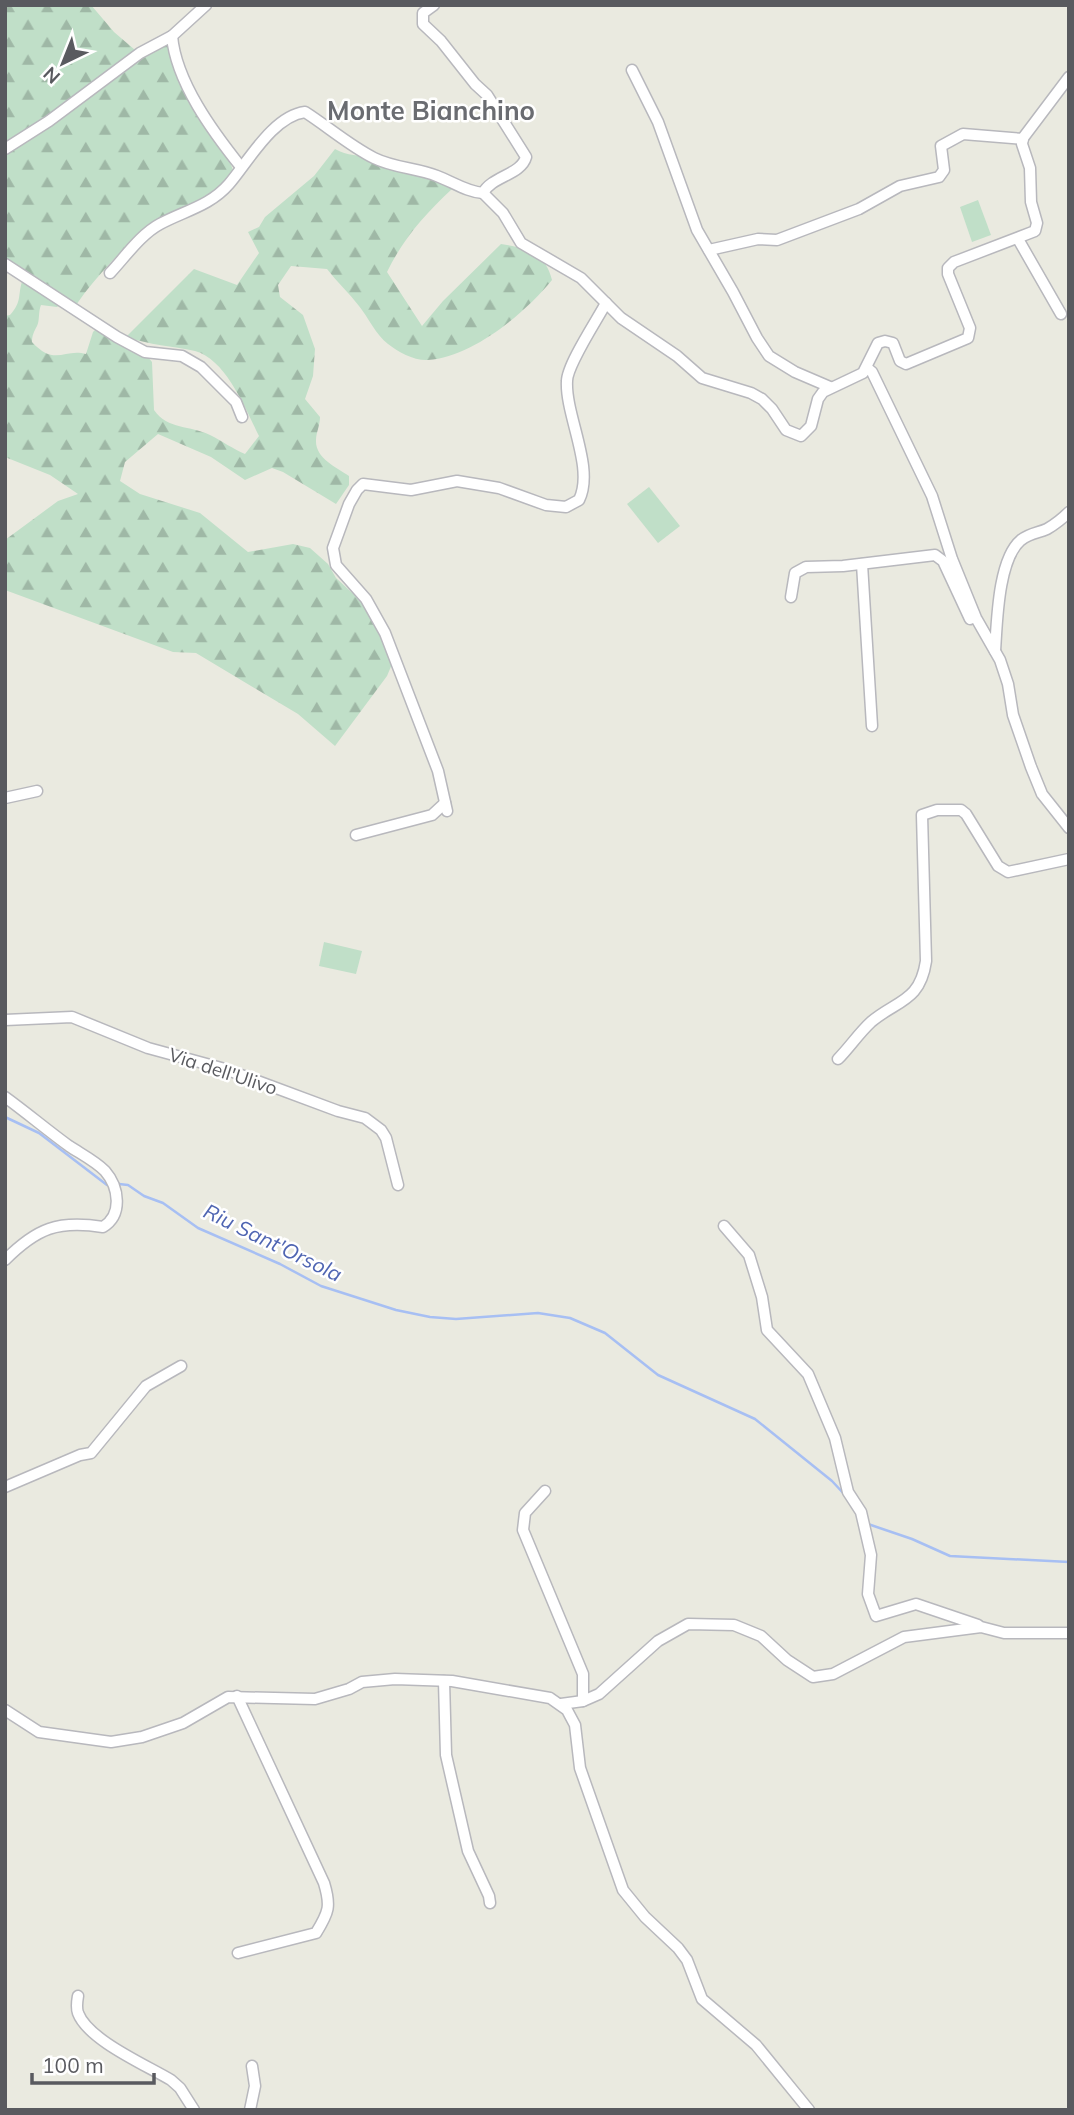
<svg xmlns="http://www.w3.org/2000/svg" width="1074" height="2115" font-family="Mulish,sans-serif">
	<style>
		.forest { fill: url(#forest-firs) }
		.pitch { fill: #c0dfc8 }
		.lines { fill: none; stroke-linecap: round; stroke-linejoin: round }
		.stream { stroke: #a7bff3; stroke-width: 2.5 }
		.minor-casing { stroke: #b8b8bd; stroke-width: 13 }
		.minor { stroke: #fff; stroke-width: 10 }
		.labels { text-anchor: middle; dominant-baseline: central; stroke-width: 5; stroke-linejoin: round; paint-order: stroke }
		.street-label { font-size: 19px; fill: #595a5f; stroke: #fff }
		.water-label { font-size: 21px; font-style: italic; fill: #4f65b2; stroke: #fff }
		.district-label { font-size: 26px; font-weight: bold; fill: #6a6c71; stroke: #fff }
	</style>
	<defs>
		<pattern id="forest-firs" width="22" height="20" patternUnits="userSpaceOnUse" patternTransform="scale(1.75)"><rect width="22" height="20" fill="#c0dfc8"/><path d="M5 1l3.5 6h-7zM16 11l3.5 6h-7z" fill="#9fb8a6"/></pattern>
	</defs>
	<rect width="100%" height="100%" fill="#eaeae0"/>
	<g class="forest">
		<polygon points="5,5 91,5 114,32 135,50 103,77 5,146"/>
		<path d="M 166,43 L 228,157 L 233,170 C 212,202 192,201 162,217 C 139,229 89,284 75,307 L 5,262 L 5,153 L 87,100 L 120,71 Z"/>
		<path d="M 335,149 C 347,156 360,155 373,158 C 402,164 427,174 452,189 C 425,214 403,239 387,272 L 422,326 L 443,301 L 501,244 C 526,248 545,252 552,280 C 525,313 473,357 428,360 C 415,361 398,352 388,344 C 376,335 368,317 359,306 C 349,293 337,282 327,269 L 291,266 L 278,285 L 280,297 L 303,315 L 315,349 L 313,376 L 305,399 L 320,417 C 320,425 316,433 316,440 C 315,458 336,467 349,476 L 349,485 L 336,504 L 283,472 L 272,468 L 245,480 L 211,457 L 158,434 L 125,462 L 120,481 L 140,494 L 200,513 L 248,552 L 293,544 L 310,548 L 328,564 L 336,578 L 373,612 L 395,657 L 387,676 L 335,746 L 298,714 L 196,653 L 173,652 L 5,590 L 5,540 L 58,501 L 78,494 L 50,475 L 5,457 L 5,316 L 10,315 C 23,301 17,294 23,279 L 62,302 L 57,307 L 41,305 C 38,312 40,320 37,326 C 34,332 32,335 32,342 C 55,367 64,348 86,354 L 93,332 L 97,328 L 102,329 L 139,355 L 147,356 L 152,362 L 154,410 C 168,430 190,425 210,435 C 222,441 233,449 245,454 L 259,436 C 246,410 226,359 195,351 C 172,346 150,345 126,337 L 194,269 L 237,285 L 259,253 L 248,232 L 259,227 L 265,217 L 314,176 Z"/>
	</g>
	<g class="pitch">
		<polygon points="978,200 991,235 972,242 960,207"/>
		<polygon points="649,487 680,526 658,543 627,504"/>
		<polygon points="324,942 362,951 356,974 319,966"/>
	</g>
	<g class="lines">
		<g class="stream">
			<polyline points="5,1117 39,1133 107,1185"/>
			<polyline points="119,1184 128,1185 144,1196 163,1203 198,1228 280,1264 321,1286 396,1310 430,1317 456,1319 538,1313 570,1318 605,1333 658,1375 755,1419 832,1481 845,1495"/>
			<polyline points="868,1524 912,1539 950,1556 1069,1562"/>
		</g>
		<g class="minor-casing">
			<g id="minor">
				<path d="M 434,5 L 423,13 L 423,24 L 441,41 L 475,84 L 487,95 L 526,157 C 521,175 492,176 483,193 L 503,213 L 521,243 L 581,278 L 621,318 L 677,356 L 702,378 L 751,393 L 762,399 L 772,409 L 786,430 L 801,436 L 811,426 L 818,399 L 823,392 L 863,373 L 878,343 L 885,341 L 893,343 L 900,361 L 906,364 L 968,338 L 970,328 L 948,274 L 948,268 L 954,262 L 1035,231 L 1037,223 L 1031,202 L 1030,168 L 1022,144 L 1023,138 L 1069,77"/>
				<path d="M 172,36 C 176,82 213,132 241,167"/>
				<polyline points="632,70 658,122 697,230 733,292 757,338 769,356 795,372 830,387"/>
				<polyline points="5,149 49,121 140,53 172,36 206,5"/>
				<polyline points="1018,239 1061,314"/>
				<polyline points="709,250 758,239 777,240 859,209 900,186 939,177 944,170 941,146 963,134 1023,139"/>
				<polyline points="5,264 117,337 145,352 182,356 201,367 236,402 242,417"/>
				<path d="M 110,273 C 125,257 141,234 160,224 C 184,211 210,206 229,184 C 248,162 273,116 305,112 C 327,126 350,146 374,158 C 394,168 417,168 437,176 C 453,182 467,192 483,193"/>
				<polyline points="867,368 872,372 932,496 952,559 976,618 1000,660 1008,684 1013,715 1031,767 1042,794 1069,828"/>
				<polyline points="862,564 872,726"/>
				<polyline points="791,597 795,573 806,567 843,566 935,555 943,561 970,619"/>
				<path d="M 995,651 C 997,622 998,559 1021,540 C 1030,533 1038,533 1047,529 C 1054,525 1063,518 1069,512"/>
				<polyline points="5,798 37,791"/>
				<path d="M 447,811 L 438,771 L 385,633 L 366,599 L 336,565 L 333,548 L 349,504 L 357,490 L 363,484 L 411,490 L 457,481 L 499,488 L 546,505 L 566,507 L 579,500 C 595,468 565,415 567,381 C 567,365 597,320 606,303"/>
				<polyline points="356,835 432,815 445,803"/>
				<polyline points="5,1020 72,1017 148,1048 225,1069 338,1111 365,1118 381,1130 386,1138 398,1185"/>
				<path d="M 838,1059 C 849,1048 859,1033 871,1022 C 897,1000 920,1002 926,961 L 922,815 L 937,810 L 961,810 L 966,814 L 998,866 L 1008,872 L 1069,859"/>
				<path d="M 5,1097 C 27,1113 47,1130 69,1146 C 81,1154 95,1161 105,1171 C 119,1187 123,1215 103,1227 C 58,1220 37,1228 5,1260"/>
				<polyline points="724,1226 749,1255 762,1297 767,1330 808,1374 835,1438 848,1492 861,1512 871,1555 868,1594 876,1616 916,1604 978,1625"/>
				<polyline points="5,1487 80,1455 91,1453 146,1386 181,1366"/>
				<polyline points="545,1491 525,1513 523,1530 583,1674 583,1701"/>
				<polyline points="444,1681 446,1755 468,1851 489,1896 490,1903"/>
				<path d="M 237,1696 L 324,1883 C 331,1906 329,1912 316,1933 L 238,1953"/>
				<polyline points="561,1704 583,1701 599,1694 658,1641 688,1624 734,1625 761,1636 787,1660 813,1677 833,1674 904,1637 981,1627 1004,1633 1069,1633"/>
				<polyline points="5,1710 39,1732 111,1742 142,1737 183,1723 228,1697 315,1699 349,1689 362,1682 395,1679 452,1681 550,1698 567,1710 575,1725 580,1768 623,1890 645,1917 678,1948 687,1960 702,1999 756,2045 809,2110"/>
				<path d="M 78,1996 C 77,2002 76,2007 78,2013 C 88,2040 146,2065 171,2080 L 180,2088 L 194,2110"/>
				<polyline points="250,2110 255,2086 252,2066"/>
			</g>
		</g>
		<use href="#minor" class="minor"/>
	</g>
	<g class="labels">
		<g class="street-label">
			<text transform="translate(223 1071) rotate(18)">Via dell'Ulivo</text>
		</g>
		<g class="water-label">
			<text transform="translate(273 1242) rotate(26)">Riu Sant'Orsola</text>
		</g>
		<g class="district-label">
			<text x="431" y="110">Monte Bianchino</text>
		</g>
	</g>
	<rect width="1074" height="2115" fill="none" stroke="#595a5f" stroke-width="14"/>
	<g transform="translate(63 63) rotate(223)" stroke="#ffffff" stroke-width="5" paint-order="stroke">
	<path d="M0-5L12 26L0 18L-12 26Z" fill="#595a5f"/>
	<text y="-10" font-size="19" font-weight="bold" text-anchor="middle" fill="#595a5f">N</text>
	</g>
	<path d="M32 2073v10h122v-10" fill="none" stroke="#595a5f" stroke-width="3.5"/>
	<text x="42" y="2073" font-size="21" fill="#595a5f" stroke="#ffffff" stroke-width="5" paint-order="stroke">100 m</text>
</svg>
